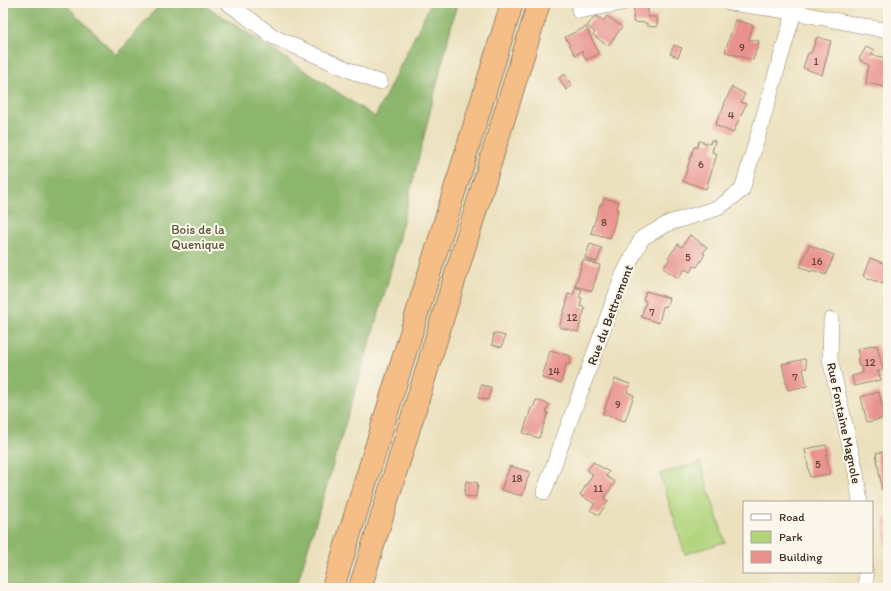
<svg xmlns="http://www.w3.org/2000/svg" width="891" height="591" font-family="Itim,sans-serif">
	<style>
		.green { fill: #b1d47c; stroke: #767f4d }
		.forest { fill: #8cb66c; stroke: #647045 }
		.building { fill: #e9918d }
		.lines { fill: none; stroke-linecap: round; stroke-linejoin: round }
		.minor-casing { stroke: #93856d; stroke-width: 16 }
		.highway-casing { stroke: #93856d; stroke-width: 24 }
		.minor { stroke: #fff; stroke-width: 15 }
		.highway { stroke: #f6be87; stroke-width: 22 }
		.labels { text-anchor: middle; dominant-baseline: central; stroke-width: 4; stroke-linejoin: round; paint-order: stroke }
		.number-label { font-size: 11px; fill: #66443a }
		.park-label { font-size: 13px; fill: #585436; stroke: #fbf7ec }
		.street-label { font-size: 13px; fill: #3b2a1e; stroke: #fbf7ec }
	</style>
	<rect width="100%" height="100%" fill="#fbf7ec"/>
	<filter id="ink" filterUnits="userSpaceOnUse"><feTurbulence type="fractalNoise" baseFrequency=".025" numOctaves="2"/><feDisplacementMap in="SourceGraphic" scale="8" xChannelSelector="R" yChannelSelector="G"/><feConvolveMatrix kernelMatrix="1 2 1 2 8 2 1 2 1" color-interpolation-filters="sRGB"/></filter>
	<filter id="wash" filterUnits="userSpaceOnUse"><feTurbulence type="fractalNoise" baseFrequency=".012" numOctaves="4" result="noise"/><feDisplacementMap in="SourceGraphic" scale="16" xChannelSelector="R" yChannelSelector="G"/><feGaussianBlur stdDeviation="0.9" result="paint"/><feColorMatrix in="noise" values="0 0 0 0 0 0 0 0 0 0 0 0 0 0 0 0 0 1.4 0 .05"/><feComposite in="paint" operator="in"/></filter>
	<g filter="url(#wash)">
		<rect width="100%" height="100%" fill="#ebe0bc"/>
		<polygon class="green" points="700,462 725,542 685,554 660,474"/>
		<polygon class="forest" points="3,3 64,3 117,55 161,3 202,3 375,117 431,3 457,3 387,285 296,588 3,588"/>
		<g id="blocks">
			<g class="building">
				<polygon points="874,3 888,3 888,8 874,4"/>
				<polygon points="634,7 648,7 648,17 657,17 657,27 647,26 647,23 633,22"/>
				<polygon points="596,16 603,21 607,16 622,27 608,46 593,35 595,32 587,26"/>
				<polygon points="735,20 753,25 749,39 759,41 753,60 725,52"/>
				<polygon points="586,27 599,54 586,60 582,51 575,55 565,37"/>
				<polygon points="817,37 831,41 822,75 803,68 808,53 811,53"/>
				<polygon points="674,45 682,48 678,57 670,54"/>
				<polygon points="866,47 874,51 871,55 888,58 888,73 885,87 866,83 869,65 859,59"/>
				<polygon points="565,74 572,86 566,90 559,78"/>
				<polygon points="732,87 745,94 741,102 746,104 733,133 715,125 725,104 724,104"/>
				<polygon points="711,140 715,141 712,152 717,154 706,189 683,181 694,147 697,147 699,141 710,144"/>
				<polygon points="604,198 619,202 616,210 618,210 610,238 591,233 600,205 602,205"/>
				<polygon points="690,235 707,247 703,253 705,254 697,267 694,266 690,272 685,269 678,278 663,268 670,259 668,258 678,244 682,247"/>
				<polygon points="590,244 602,248 597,262 585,258"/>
				<polygon points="809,245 834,255 826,275 812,270 811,272 800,267"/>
				<polygon points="870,258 888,265 888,286 863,276"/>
				<polygon points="583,260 600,265 592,291 575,286"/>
				<polygon points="576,287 582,290 579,297 582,298 580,306 585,308 578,332 559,327 567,302 566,302 568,294 573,295"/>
				<polygon points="646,291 669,298 666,307 663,306 659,323 641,317 646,301 643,300"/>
				<polygon points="494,333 505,336 502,347 492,345"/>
				<polygon points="877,345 883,370 878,371 881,380 854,386 852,376 863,373 862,366 860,366 858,359 860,359 858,349"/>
				<polygon points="550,351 571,356 569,365 566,364 561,383 542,378"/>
				<polygon points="805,359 807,368 803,369 807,386 788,390 782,364"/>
				<polygon points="615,379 630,384 627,392 634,395 625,421 603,414"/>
				<polygon points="481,385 491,387 488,400 478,398"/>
				<polygon points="879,392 885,418 867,422 861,397"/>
				<polygon points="536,400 549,404 546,412 548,413 539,438 523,433 531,408 533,408"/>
				<polygon points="826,445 828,454 826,455 830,474 810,477 805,449"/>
				<polygon points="888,451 888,489 882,490 876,453"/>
				<polygon points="593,462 609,472 606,476 615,482 604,499 608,501 599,515 590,510 595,504 580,495 593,474 587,471"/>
				<polygon points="510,466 530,472 522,496 501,490"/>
				<polygon points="466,481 478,483 476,497 464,496"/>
				<polygon points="888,518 888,550 886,550 884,519"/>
			</g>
		</g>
	</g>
	<g filter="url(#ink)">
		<use href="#blocks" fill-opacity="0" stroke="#93856d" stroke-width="1"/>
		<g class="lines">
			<g class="minor-casing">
				<g id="minor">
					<polyline points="228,3 274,37 372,80 380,82"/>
					<polyline points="730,3 794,12 888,31"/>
					<polyline points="579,11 622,3"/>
					<polyline points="831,320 830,359 856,473 860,502"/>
					<polyline points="544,492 623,275 642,238 669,223 718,208 742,190 794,12"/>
					<polyline points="866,572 866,588"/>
				</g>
			</g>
			<g class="highway-casing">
				<g id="highway">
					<polyline points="333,588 512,3"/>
					<polyline points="360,588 539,3"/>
				</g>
			</g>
			<use href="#minor" class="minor"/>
			<use href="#highway" class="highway"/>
		</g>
	</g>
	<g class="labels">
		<g class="number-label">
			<text x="742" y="47">9</text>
			<text x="816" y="61">1</text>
			<text x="731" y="115">4</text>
			<text x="701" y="164">6</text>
			<text x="604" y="222">8</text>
			<text x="688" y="257">5</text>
			<text x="817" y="261">16</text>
			<text x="652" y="312">7</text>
			<text x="572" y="317">12</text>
			<text x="870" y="362">12</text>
			<text x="554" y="371">14</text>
			<text x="795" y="377">7</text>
			<text x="618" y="404">9</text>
			<text x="818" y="464">5</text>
			<text x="517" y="478">18</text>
			<text x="598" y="488">11</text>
		</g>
		<g class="park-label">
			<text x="198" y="229">Bois de la<tspan x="198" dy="15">Quenique</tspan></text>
		</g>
		<g class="street-label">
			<text transform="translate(610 315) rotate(-69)">Rue du Bettremont</text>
			<text transform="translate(844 423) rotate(78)">Rue Fontaine Magnole</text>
		</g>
	</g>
	<rect width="891" height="591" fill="none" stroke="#fbf7ec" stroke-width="16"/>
	<rect x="743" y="501" width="130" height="72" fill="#fbf7ec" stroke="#aea59a"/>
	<rect x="751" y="514" width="20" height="6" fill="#ffffff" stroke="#aea59a"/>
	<text x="779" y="521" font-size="12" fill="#3b2a1e">Road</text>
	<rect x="751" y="531" width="20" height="12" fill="#b1d47c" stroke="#aea59a"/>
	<text x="779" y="541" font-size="12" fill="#3b2a1e">Park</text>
	<rect x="751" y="551" width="20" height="12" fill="#e9918d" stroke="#aea59a"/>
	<text x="779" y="561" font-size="12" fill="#3b2a1e">Building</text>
</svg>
